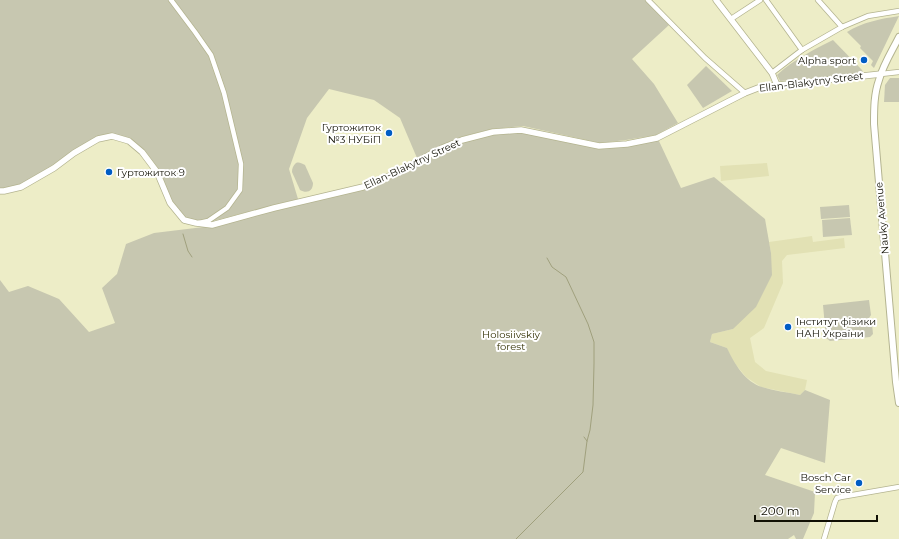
<svg xmlns="http://www.w3.org/2000/svg" width="899" height="539" font-family="Montserrat,sans-serif">
	<style>
		.built { fill: #e2e1b4 }
		.green { fill: #c7c7b0 }
		.lines { fill: none; stroke-linecap: round; stroke-linejoin: round }
		.stream { stroke: #a0a07d; stroke-width: 1 }
		.minor-casing { stroke: #b4b490; stroke-width: 6 }
		.tertiary-casing { stroke: #b4b490; stroke-width: 7 }
		.secondary-casing { stroke: #b4b490; stroke-width: 8 }
		.minor { stroke: #fff; stroke-width: 4.5 }
		.tertiary { stroke: #fff; stroke-width: 5.5 }
		.secondary { stroke: #fff; stroke-width: 6 }
		.poi-dot { fill: #005dc5; stroke: #fff; stroke-width: 1.5 }
		.labels { text-anchor: middle; dominant-baseline: central; stroke-width: 4; stroke-linejoin: round; paint-order: stroke }
		.poi-label { font-size: 10px; fill: #111004; stroke: #fff; text-anchor: end }
		.street-label { font-size: 10px; fill: #111004; stroke: #fff }
		.park-label { font-size: 10px; fill: #333103; stroke: #fff }
	</style>
	<rect width="100%" height="100%" fill="#ededc7"/>
	<g class="built">
		<polygon points="767,163 769,176 721,181 720,166"/>
		<polygon points="812,236 813,242 844,238 845,248 787,255 782,261 783,283 764,328 750,338 755,362 766,371 807,380 805,390 800,395 761,387 746,377 732,360 727,348 710,342 712,334 733,329 771,253 769,242"/>
	</g>
	<g class="green">
		<polygon points="0,0 645,0 669,25 632,59 654,84 678,123 656,135 626,140 600,143 523,126 492,129 461,137 440,146 417,158 400,118 374,100 329,89 307,118 289,169 298,199 205,223 185,219 172,203 143,151 112,134 52,167 20,185 0,189"/>
		<path d="M 899,16 L 874,68 L 871,65 L 873,61 L 860,48 L 861,46 L 847,32 C 863,22 880,19 899,16 Z"/>
		<path d="M 833,40 L 862,70 L 864,74 L 780,81 L 777,75 C 793,60 813,50 833,40 Z"/>
		<polygon points="706,66 732,91 703,108 687,85"/>
		<polygon points="890,78 899,78 899,102 884,102 885,85"/>
		<path d="M 520,131 L 599,147 L 658,139 L 681,188 L 714,177 L 765,219 L 771,253 L 772,275 L 756,307 L 733,329 L 712,334 L 710,342 L 727,348 C 734,363 745,382 762,387 C 774,391 787,392 800,395 L 805,390 L 830,400 L 825,463 L 781,448 L 765,475 L 815,492 L 814,513 L 803,539 L 796,539 L 794,535 L 788,539 L 0,539 L 0,280 L 9,292 L 28,286 L 59,299 L 89,332 L 115,323 L 102,288 L 117,274 L 126,244 L 154,233 L 212,226 L 364,189 L 442,150 L 463,141 L 494,134 Z"/>
		<path d="M 296,163 C 299,162 301,163 305,165 L 313,183 C 313,191 307,194 300,190 L 292,172 C 292,168 293,166 296,163 Z"/>
		<polygon points="849,205 850,217 821,219 820,207"/>
		<polygon points="850,218 852,235 823,237 822,220"/>
		<polygon points="869,300 871,315 869,318 869,321 872,324 873,334 870,337 830,341 826,338 823,305"/>
	</g>
	<g class="lines">
		<g class="stream">
			<polyline points="183,234 188,251 192,257"/>
			<polyline points="584,437 587,441"/>
			<polyline points="516,539 583,472 587,441 590,430 593,405 594,364 594,342 588,324 566,277 552,267 547,258"/>
		</g>
		<g class="minor-casing">
			<g id="minor">
				<polyline points="171,0 195,32 211,55 224,93 241,164 240,190 227,208 208,221 199,223"/>
				<polyline points="648,0 705,58 745,93"/>
				<polyline points="766,0 802,50"/>
				<polyline points="818,0 842,27"/>
				<polyline points="731,19 760,0"/>
				<polyline points="772,73 802,50 842,27 868,16 899,11"/>
				<polyline points="881,74 899,72"/>
				<polyline points="824,539 835,502 837,498 841,497 899,487"/>
			</g>
		</g>
		<g class="tertiary-casing">
			<g id="tertiary">
				<polyline points="716,0 772,73 777,85"/>
				<polyline points="0,191 4,191 21,187 54,168 74,153 98,139 112,136 129,141 142,152 157,172 170,203 184,220 196,223 212,225 274,208 363,187 394,174 442,148 462,140 493,132 521,130 599,146 627,144 657,138 745,93 758,88 770,86 881,74"/>
			</g>
		</g>
		<g class="secondary-casing">
			<path id="secondary" d="M 899,37 C 892,51 883,65 879,80 C 874,94 874,109 874,124 L 896,382 L 899,403"/>
		</g>
		<use href="#minor" class="minor"/>
		<use href="#tertiary" class="tertiary"/>
		<use href="#secondary" class="secondary"/>
	</g>
	<g class="poi-dot">
		<circle cx="864" cy="60" r="4"/>
		<circle cx="389" cy="133" r="4"/>
		<circle cx="109" cy="172" r="4"/>
		<circle cx="788" cy="327" r="4"/>
		<circle cx="859" cy="483" r="4"/>
	</g>
	<g class="labels">
		<g class="poi-label">
			<text x="856" y="60">Alpha sport</text>
			<text x="381" y="127">Гуртожиток<tspan x="381" dy="12">№3 НУБіП</tspan></text>
			<text x="117" y="172" text-anchor="start">Гуртожиток 9</text>
			<text x="796" y="321" text-anchor="start">Інститут фізики<tspan x="796" dy="12">НАН України</tspan></text>
			<text x="851" y="477">Bosch Car<tspan x="851" dy="12">Service</tspan></text>
		</g>
		<g class="street-label">
			<text transform="translate(811 82) rotate(-7)">Ellan-Blakytny Street</text>
			<text transform="translate(412 164) rotate(-25)">Ellan-Blakytny Street</text>
			<text transform="translate(882 218) rotate(-95)">Nauky Avenue</text>
		</g>
		<g class="park-label">
			<text x="511" y="334">Holosiivskiy<tspan x="511" dy="12">forest</tspan></text>
		</g>
	</g>
	<path d="M755 515v6h122v-6" fill="none" stroke="#111004" stroke-width="2"/>
	<text x="761" y="515" font-size="12" fill="#111004" stroke="#ffffff" stroke-width="3" paint-order="stroke">200 m</text>
</svg>
